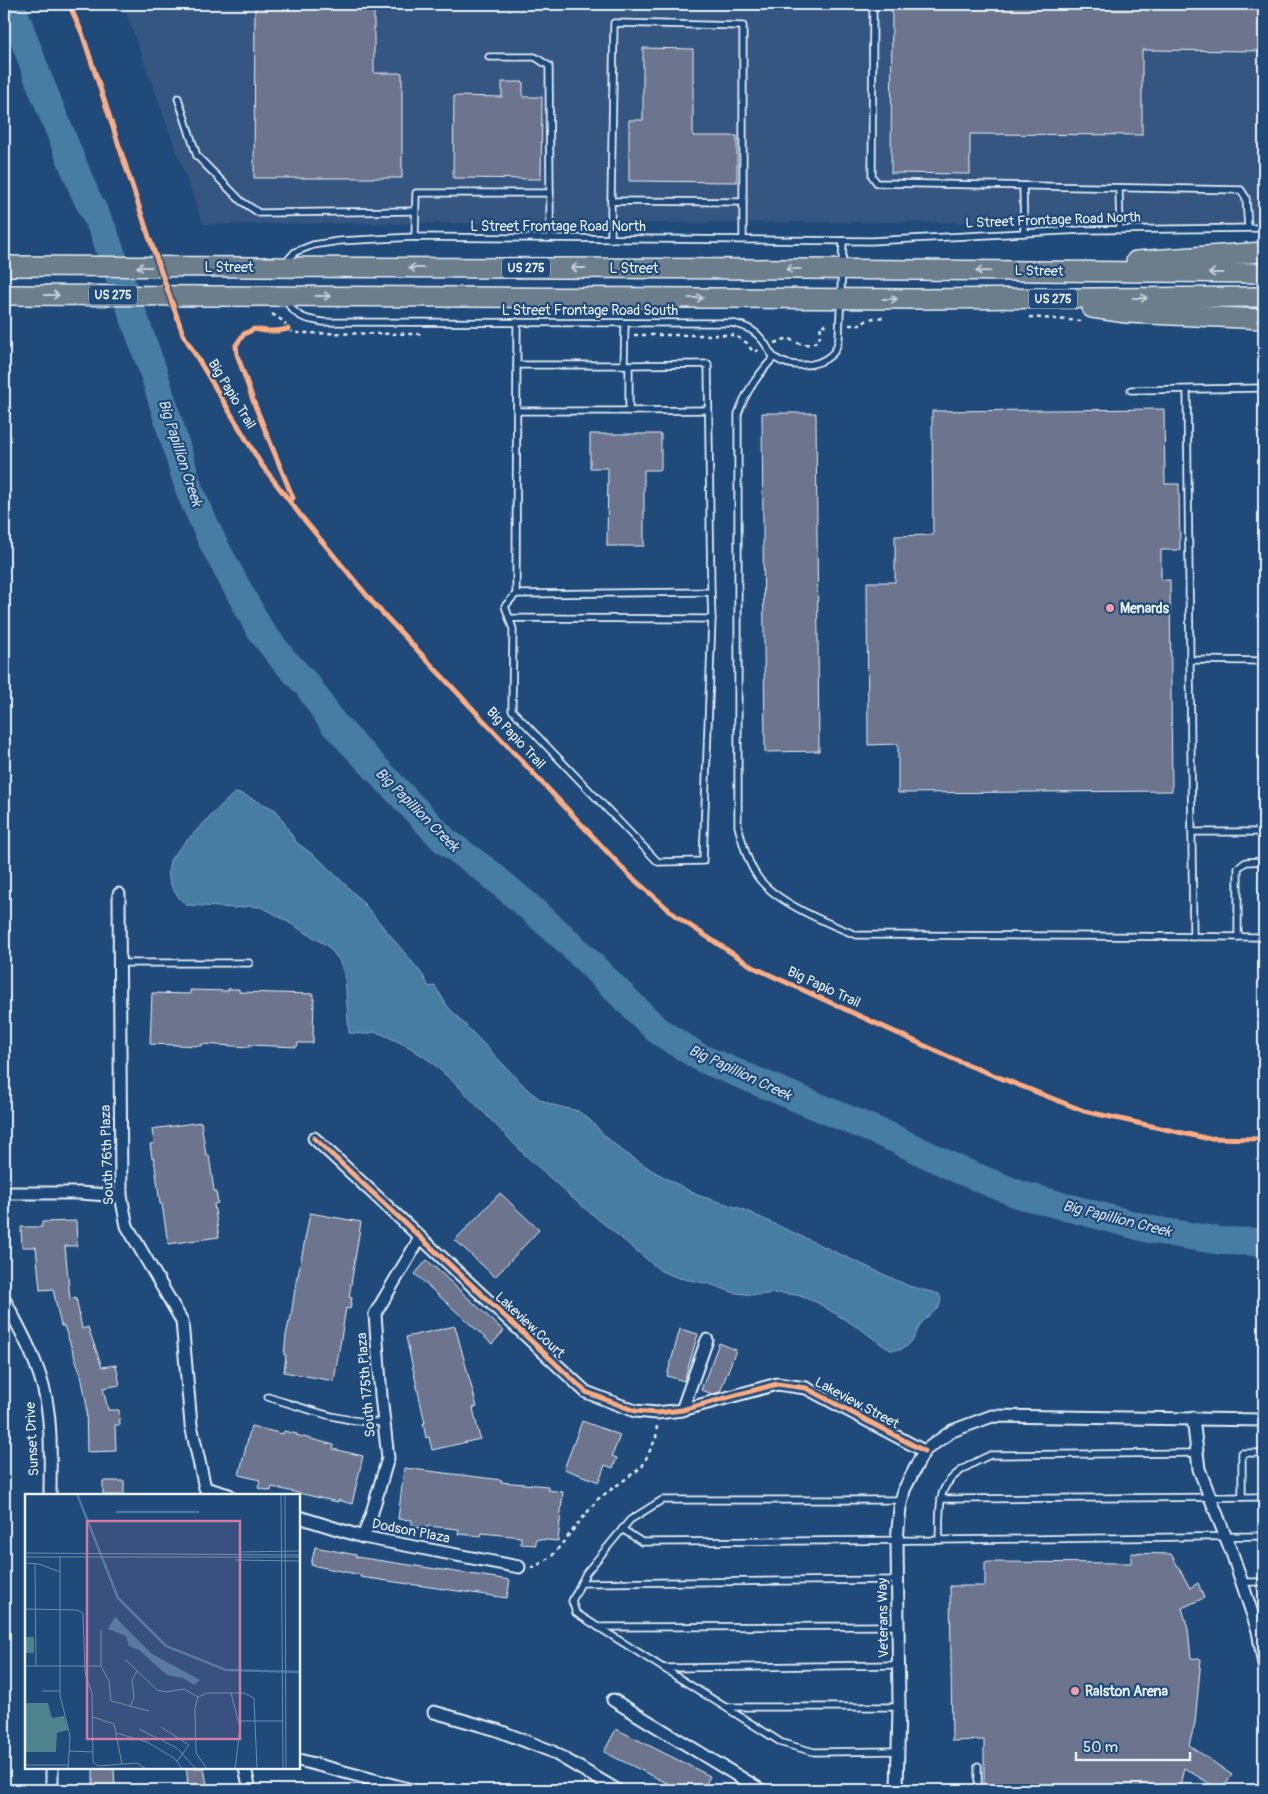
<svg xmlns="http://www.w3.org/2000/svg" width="1268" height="1794" font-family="Pangolin,sans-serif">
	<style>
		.built { fill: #365780 }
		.water { fill: #467ba3; stroke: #87aac5 }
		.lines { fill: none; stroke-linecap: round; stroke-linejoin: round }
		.river { stroke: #467ba3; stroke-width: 28 }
		.building { fill: #6c758d; stroke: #e8f1f8 }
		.lane-casing { stroke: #e8f1f8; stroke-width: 9 }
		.street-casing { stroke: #e8f1f8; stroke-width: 15 }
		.primary-casing { stroke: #e8f1f8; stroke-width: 22 }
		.path { stroke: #e8f1f8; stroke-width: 2.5; stroke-dasharray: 4 4; stroke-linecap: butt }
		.lane { stroke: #1f4a7a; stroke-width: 5.5 }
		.street { stroke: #1f4a7a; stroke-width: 11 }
		.primary { stroke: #6c7d8b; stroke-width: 19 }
		.cycleway-casing { stroke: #1f4a7a; stroke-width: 8 }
		.cycleway { stroke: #ffac80; stroke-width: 5 }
		.oneway { stroke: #c3ced7 }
		.poi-dot { fill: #ff9aa2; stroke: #1f4a7a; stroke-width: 2 }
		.labels { text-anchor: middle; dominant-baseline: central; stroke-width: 4.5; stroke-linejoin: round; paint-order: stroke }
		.shield { fill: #1f4a7a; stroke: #acbfd2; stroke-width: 1 }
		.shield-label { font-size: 12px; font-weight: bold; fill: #e8f1f8 }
		.street-label { font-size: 14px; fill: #e8f1f8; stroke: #1f4a7a }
		.poi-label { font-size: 14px; font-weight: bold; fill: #e8f1f8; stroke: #1f4a7a; text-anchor: start }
		.water-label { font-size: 15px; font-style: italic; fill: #d0dfeb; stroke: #1f4a7a }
		.inset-river { fill: none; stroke: #467ba3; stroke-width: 2.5 }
		.inset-road { fill: none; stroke: #6f8dac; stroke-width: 1 }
		.view { fill: #d37aa2; fill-opacity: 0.15; stroke: #d37aa2; stroke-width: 2.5 }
		.inset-edge { fill: none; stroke: #e8f1f8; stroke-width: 2.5 }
	</style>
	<rect width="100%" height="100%" fill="#1f4a7a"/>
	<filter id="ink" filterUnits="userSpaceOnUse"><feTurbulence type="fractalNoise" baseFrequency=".02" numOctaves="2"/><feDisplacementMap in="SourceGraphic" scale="10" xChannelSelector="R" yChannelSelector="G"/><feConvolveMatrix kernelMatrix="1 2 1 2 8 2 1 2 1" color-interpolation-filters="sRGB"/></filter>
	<g filter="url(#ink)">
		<polygon class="built" points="123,4 1264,4 1264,226 911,222 203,224"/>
		<path class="water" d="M 234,793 L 242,794 L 276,810 L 296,842 L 320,860 L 360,899 L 422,974 L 429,987 L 435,986 L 448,1007 L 528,1090 L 541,1100 L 553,1105 L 578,1111 L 589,1119 L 606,1137 L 624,1152 L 653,1171 L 697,1195 L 742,1209 L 909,1286 L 939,1294 L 941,1300 L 939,1307 L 921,1323 L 913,1340 L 907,1346 L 900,1350 L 891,1350 L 882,1345 L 862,1330 L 816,1302 L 797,1295 L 777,1293 L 756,1295 L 735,1293 L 710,1284 L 679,1278 L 661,1271 L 570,1196 L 524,1154 L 458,1086 L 430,1061 L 409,1047 L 384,1035 L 375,1032 L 365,1034 L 349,1033 L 345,976 L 339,960 L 328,946 L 273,913 L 261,907 L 250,906 L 235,908 L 186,905 C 173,892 165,881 170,861 C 172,853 224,803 234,793 Z"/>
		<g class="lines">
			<polyline class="river" points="11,4 39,80 85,194 103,230 154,374 190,492 214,545 260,630 283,659 308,686 333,723 444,840 488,872 528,906 564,938 657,1030 701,1058 893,1138 957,1169 1018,1194 1153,1230 1221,1241 1264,1242"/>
		</g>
		<g class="building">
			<polygon points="255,4 374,4 374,73 402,73 402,178 254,178"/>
			<polygon points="892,4 1264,4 1264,51 1142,50 1142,135 970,134 970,174 891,173"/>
			<polygon points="643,48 693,49 693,136 737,136 737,182 629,181 629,120 643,120"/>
			<polygon points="502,82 523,82 523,97 542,97 541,179 453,178 454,96 502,97"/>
			<polygon points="1164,409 1165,484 1179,484 1180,550 1161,550 1161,580 1170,580 1172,791 898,793 898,744 868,745 867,582 895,582 895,536 933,535 932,411"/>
			<polygon points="762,413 816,413 819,751 765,752"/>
			<polygon points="590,434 661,434 661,470 644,470 644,546 607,546 608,468 590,468"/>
			<polygon points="228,989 239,989 239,992 314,994 313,1043 298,1043 297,1047 249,1045 249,1047 202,1044 202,1046 150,1044 152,993 190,994 190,990 228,991"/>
			<polygon points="201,1122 206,1155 209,1155 214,1191 216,1191 218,1203 214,1204 219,1237 168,1244 162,1204 160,1204 154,1158 152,1158 150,1144 154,1144 152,1129"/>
			<polygon points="500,1193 539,1230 495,1277 455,1240"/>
			<polygon points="310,1213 361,1222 349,1297 352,1298 350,1309 346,1308 334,1381 284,1372 286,1355 284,1355 286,1335 289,1322 290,1322 297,1276 298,1276"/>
			<polygon points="76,1221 77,1246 65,1246 70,1299 76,1297 82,1329 88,1327 102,1367 116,1365 120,1385 103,1388 108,1410 119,1410 120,1425 115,1425 116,1451 87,1452 86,1401 81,1375 64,1326 61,1326 53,1289 40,1290 36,1247 22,1247 21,1227 42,1227 42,1222"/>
			<polygon points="427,1260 504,1331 492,1344 415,1274"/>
			<polygon points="455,1326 477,1407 473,1408 480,1439 432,1450 429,1437 426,1438 423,1423 425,1423 406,1337"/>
			<polygon points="680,1329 698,1334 684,1381 667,1376"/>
			<polygon points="719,1343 736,1350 720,1392 713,1394 701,1390"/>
			<polygon points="582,1421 620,1435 612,1456 617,1458 613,1468 605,1465 599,1482 564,1469"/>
			<polygon points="251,1426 283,1434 284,1431 297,1434 296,1435 334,1445 333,1449 363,1456 352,1504 338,1500 338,1502 272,1487 271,1491 258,1488 260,1480 239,1475"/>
			<polygon points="404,1468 502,1480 501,1482 548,1486 548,1490 563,1492 558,1541 536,1539 536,1545 521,1544 521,1537 482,1533 481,1536 458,1534 459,1529 427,1526 427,1529 412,1527 412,1520 398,1519"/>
			<rect x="103" y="1481" width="21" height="14"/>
			<polygon points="315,1547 356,1555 356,1557 510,1580 507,1598 360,1577 361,1575 311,1565"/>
			<polygon points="1131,1553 1171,1554 1190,1588 1198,1583 1204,1598 1182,1608 1188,1629 1191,1658 1201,1659 1195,1723 1189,1745 1232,1775 1220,1790 1184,1768 1179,1790 984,1790 984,1740 952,1741 950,1586 985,1586 985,1562 1131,1563"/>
			<polygon points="616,1729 710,1776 703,1790 681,1790 604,1752"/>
			<polygon points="93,1768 114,1768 115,1790 93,1790"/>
			<polygon points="186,1768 204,1768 208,1790 189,1790"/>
		</g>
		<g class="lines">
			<g class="lane-casing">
				<g id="lane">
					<polyline points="873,4 872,176 877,183 1241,190 1246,198 1248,227"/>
					<polyline points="489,57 535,57 549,66 550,193"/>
					<polyline points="178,98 197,156 241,201 259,213 415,211"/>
					<polyline points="1023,186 1024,233"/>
					<polyline points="1119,188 1120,230"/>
					<polyline points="611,201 614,23 743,26 743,202"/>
					<polyline points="415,237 416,193 550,193 550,238"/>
					<polyline points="611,239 611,201 743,202 743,239"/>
					<polyline points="286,262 295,252 313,245 339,241 415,237 871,241 1082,230 1264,228"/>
					<path d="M 285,299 C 296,317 303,319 323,322 L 731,323 C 747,326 757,331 766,345 C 769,350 771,355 775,358 C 790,368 817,368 831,355 C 836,351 838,344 839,338 L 843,241"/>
					<polyline points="517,322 516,594 711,592 708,364 624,365 625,323"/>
					<path d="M 774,357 C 758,375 746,391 738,414 L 738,826 C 743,844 748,865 760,880 C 780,904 827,923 856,935 L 1264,937"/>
					<polyline points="517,365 624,365"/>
					<polyline points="629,365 629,411 708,410"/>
					<polyline points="1131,390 1264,388"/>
					<polyline points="1187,390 1193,937"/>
					<polyline points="517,411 629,411"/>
					<polyline points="711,592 712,619"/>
					<polyline points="509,618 712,619 703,861 658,862 512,710 513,629 505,606 516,594"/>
					<polyline points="1190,660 1264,661"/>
					<polyline points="1192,832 1264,832"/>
					<polyline points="1238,937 1238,868 1246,862 1264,861"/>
					<polyline points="119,963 249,963"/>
					<path d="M 268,1397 C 305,1408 345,1424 384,1422"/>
					<polyline points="1242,1497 1242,1453 1264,1453"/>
					<polyline points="941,1499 1264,1497"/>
					<path d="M 622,1529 L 642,1542 L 939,1540 C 940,1527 938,1501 944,1489 C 952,1472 974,1463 990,1455 L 1197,1453"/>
					<polyline points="939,1540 1264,1536"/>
					<polyline points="1242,1582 1264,1582"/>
					<polyline points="581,1583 898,1580"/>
					<polyline points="598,1627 898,1626"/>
					<polyline points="663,1668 899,1665"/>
					<polyline points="726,1707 899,1707"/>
					<polyline points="898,1751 814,1752 782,1743 576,1613 572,1601 586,1573 630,1520 662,1500 902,1500"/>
					<polyline points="978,1766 978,1790"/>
				</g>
			</g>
			<g class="street-casing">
				<g id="street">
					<polyline points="119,894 121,1196 127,1226 182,1321 191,1425 205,1488 229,1495"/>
					<polyline points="314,1138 586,1392 635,1411 657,1413 682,1410 777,1384 806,1388 924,1451"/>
					<polyline points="4,1193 79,1193 121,1196"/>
					<path d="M 4,1299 C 21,1331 39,1363 46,1399 C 52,1430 50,1464 50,1495"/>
					<polyline points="682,1410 707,1340"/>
					<polyline points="1193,1418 1199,1469 1232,1553 1258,1631 1264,1665"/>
					<polyline points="299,1517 363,1537 519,1567"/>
					<polyline points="363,1537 371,1516 388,1458 381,1396 375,1314 420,1238"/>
					<polyline points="613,1700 761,1790"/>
					<polyline points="434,1712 497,1730 551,1751 617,1790"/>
					<polyline points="299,1760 412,1790"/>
					<polyline points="52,1768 52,1790"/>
					<polyline points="245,1768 250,1790"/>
					<polyline points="897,1790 899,1707 897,1540 900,1508 904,1490 924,1451 952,1431 992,1416 1264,1420"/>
				</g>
			</g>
			<g class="primary-casing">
				<g id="primary">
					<polyline points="1136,261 1264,252"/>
					<polyline points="4,266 803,269 1264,273"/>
					<polyline points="4,295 914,299 1264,297"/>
					<polyline points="1092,308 1126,313 1264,319"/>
				</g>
			</g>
			<g class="path">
				<polyline points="272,314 283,321 288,329 294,333 423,334"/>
				<polyline points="1029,317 1081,321"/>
				<path d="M 849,325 L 862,325 C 867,317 877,318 886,317"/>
				<polyline points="634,335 734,335 747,343 753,352 759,350"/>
				<path d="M 775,343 L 788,338 C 802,348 825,348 820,325 L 829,325"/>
				<polyline points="531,1567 535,1567 552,1556 598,1499 642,1467 656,1438 657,1425"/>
			</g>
			<use href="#lane" class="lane"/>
			<use href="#street" class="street"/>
			<use href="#primary" class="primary"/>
			<g class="cycleway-casing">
				<g id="cycleway">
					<polyline points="69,4 82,33 149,237 183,334 261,464 301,516 374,604 629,875 677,917 753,967 958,1061 1084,1111 1205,1138 1264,1139"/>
					<path d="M 288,329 C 276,332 266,332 254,329 L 244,334 L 236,345 L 237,354 L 254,403 L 293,498"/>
					<polyline points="314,1138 586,1392 635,1411 657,1413 682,1410 777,1384 806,1388 924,1451"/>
				</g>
			</g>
			<use href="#cycleway" class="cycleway"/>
		</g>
		<defs><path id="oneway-shaft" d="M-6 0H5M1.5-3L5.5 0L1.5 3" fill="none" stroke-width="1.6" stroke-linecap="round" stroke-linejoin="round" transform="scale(1.25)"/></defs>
		<g class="oneway">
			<use href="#oneway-shaft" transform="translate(144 267) rotate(-180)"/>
			<use href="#oneway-shaft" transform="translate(416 268) rotate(-180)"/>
			<use href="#oneway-shaft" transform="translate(578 268) rotate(-180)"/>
			<use href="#oneway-shaft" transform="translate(793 269) rotate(-180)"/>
			<use href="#oneway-shaft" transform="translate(983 271) rotate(-179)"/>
			<use href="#oneway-shaft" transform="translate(1216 273) rotate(-180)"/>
			<use href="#oneway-shaft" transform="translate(52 295)"/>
			<use href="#oneway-shaft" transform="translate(323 296)"/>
			<use href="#oneway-shaft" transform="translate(696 298)"/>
			<use href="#oneway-shaft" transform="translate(1140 298)"/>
			<use href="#oneway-shaft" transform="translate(890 299)"/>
		</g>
	</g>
	<g class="poi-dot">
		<circle cx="1110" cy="608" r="5"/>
		<circle cx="1075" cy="1691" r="5"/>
	</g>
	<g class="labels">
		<g class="shield">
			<rect x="502" y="258.5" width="48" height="19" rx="4"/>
			<rect x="89" y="285.5" width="48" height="19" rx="4"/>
			<rect x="1029" y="289.5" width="48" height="19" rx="4"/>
		</g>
		<g class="shield-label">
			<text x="526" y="268">US 275</text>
			<text x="113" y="295">US 275</text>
			<text x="1053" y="299">US 275</text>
		</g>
		<g class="street-label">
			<text transform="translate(1053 220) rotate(-2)">L Street Frontage Road North</text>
			<text x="558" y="226">L Street Frontage Road North</text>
			<text x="229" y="267">L Street</text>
			<text x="634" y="268">L Street</text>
			<text transform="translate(1039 271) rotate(1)">L Street</text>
			<text x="590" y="310">L Street Frontage Road South</text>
			<text transform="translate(232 394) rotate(59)">Big Papio Trail</text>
			<text transform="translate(516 738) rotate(47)">Big Papio Trail</text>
			<text transform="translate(824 987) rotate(25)">Big Papio Trail</text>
			<text transform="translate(107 1155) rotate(-92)">South 76th Plaza</text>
			<text transform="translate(530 1325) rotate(43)">Lakeview Court</text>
			<text transform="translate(366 1385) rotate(-95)">South 175th Plaza</text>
			<text transform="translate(857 1403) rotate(28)">Lakeview Street</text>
			<text transform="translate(32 1439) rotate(-93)">Sunset Drive</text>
			<text transform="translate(411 1531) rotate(11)">Dodson Plaza</text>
			<text transform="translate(883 1618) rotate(-91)">Veterans Way</text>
		</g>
		<g class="poi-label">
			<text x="1120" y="608">Menards</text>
			<text x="1085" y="1691">Ralston Arena</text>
		</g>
		<g class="water-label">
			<text transform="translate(180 453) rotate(72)">Big Papillion Creek</text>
			<text transform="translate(417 810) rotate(45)">Big Papillion Creek</text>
			<text transform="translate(740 1073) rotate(25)">Big Papillion Creek</text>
			<text transform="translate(1117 1219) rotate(14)">Big Papillion Creek</text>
		</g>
	</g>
	<g transform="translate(25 1494)">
		<rect width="275" height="275" fill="#1f4a7a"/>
		<path d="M 0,143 L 9,143 L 9,159 L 0,159 ZM 0,209 L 23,209 L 27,224 L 39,222 L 43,236 L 32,239 L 31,258 L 0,258 Z" fill="#4e828f"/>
		<path d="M 90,123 L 127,160 L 175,186 L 169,191 L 158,184 L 142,181 L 114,156 L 104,152 L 101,142 L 83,135 Z" fill="#467ba3"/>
		<path class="inset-river" d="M 52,0 L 93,104 L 141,152 L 201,176 L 275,178M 91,18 L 174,18"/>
		<path class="inset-road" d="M 256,0 L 258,275M 260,0 L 261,275M 215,58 L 275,57M 0,59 L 275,61M 35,62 L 35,201 L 45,242 L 43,275M 0,63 L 275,63M 210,66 L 275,67M 0,69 L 14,70 L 35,78M 10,69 L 11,172M 0,115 L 52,116 L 58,119 L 60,179 L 67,199 L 68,268 L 73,272 L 112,269 L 121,275M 76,136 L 76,172 L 84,187 L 86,207 L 124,217M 100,165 L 132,196 L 141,198 L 159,195 L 173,203M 0,172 L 76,172M 17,197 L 35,197M 206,199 L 215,234 L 210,275M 173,203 L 182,199 L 219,199 L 229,204 L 232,275M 173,203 L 170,214 L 171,259 L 182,275M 105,213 L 109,204 L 107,186 L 112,177M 68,223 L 89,230 L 97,270M 214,227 L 258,227M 136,233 L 164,251 L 152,267M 114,235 L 152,254 L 171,275M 91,239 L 122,248 L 149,264 L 158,275M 44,257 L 68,258M 0,271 L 43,271"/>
		<path class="view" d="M 62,27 L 215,27 L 215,245 L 62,245 Z"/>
		<rect width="275" height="275" class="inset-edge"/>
	</g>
	<rect width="1268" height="1794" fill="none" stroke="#1f4a7a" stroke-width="20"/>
	<rect x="10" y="10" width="1248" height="1774" fill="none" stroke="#e8f1f8" stroke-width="2" filter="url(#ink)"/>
	<path d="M1076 1752v8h114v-8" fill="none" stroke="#e8f1f8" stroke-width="2.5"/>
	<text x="1083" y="1752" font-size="15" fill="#e8f1f8" stroke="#1f4a7a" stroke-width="4" paint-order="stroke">50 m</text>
</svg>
